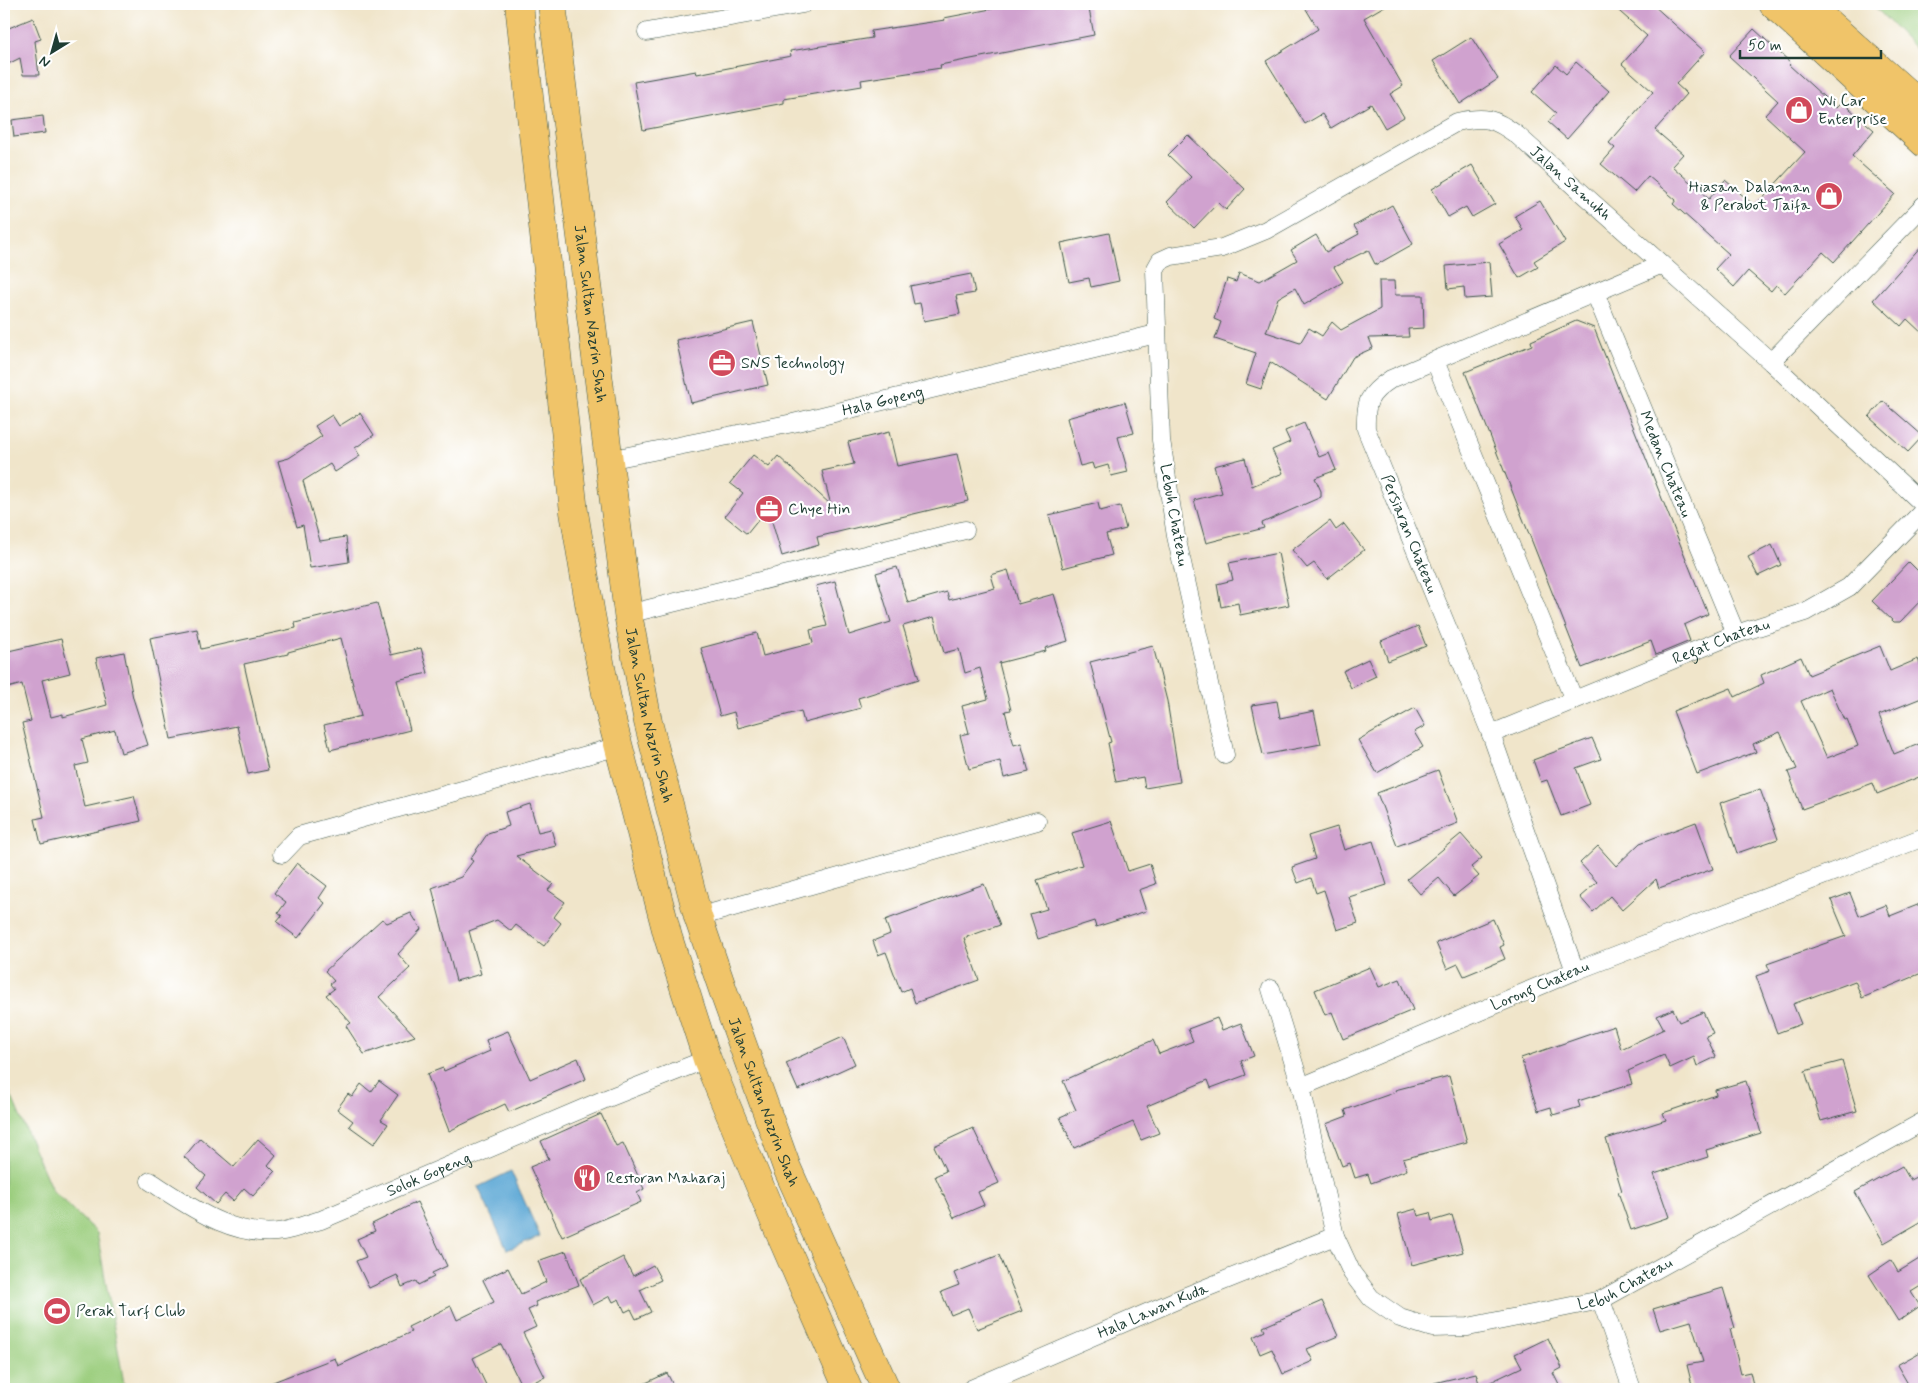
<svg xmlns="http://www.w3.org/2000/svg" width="1928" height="1393" font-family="Mynerve,sans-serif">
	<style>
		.green { fill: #9bce7e; stroke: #5d8659 }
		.water { fill: #5da8d5; stroke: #3e7284 }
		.building { fill: #d0a2cf; fill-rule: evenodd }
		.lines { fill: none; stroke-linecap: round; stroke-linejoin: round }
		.minor-casing { stroke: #3e564a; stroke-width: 19 }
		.primary-casing { stroke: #3e564a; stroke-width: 29 }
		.trunk-casing { stroke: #3e564a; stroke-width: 29 }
		.minor { stroke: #fff; stroke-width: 18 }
		.primary { stroke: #f0c469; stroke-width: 28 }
		.trunk { stroke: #f0c469; stroke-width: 28 }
		.labels { text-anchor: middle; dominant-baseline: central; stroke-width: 4.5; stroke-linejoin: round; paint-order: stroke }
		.poi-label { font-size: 16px; fill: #1f3d34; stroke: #fff; text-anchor: start }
		.street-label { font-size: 16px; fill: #1f3d34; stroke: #fff }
	</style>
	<rect width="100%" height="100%" fill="#fff"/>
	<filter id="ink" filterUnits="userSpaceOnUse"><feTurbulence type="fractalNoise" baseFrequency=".02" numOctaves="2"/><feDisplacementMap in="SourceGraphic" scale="10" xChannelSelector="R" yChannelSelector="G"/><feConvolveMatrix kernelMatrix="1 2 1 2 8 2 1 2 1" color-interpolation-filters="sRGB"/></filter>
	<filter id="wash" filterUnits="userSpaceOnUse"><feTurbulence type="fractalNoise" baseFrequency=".0096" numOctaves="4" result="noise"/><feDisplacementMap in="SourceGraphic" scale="20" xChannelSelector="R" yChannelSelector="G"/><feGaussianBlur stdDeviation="1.12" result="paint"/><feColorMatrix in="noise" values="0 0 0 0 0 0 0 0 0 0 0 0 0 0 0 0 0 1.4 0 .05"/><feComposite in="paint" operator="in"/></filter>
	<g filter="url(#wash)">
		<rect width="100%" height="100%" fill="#f0e5ca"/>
		<g class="green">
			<polygon points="1872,4 1924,4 1924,57"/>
			<polygon points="4,1079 52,1190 97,1233 125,1389 4,1389"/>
		</g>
		<polygon class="water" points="511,1171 540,1236 507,1250 478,1187"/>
		<g id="blocks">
			<g class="building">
				<polygon points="1017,4 1088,4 1094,35 940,65 941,68 861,80 862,86 784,99 784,103 643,130 634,82 696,71 697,74 791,56 790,51 872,38 871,31 945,20 944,18"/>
				<polygon points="1303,4 1388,4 1364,18 1403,86 1390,94 1404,117 1385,128 1371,104 1331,128 1322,114 1305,124 1266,61 1318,29"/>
				<polygon points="1611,4 1652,4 1705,52 1676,84 1687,94 1655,130 1683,154 1672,166 1709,199 1725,180 1755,206 1805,152 1765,115 1778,101 1729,56 1754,29 1791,63 1789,65 1836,108 1842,102 1874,130 1852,156 1895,194 1834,262 1823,252 1785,293 1776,285 1771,291 1748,271 1734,287 1715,269 1729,254 1673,204 1676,200 1648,176 1634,192 1601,164 1615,148 1609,143 1653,92 1622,64 1647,36"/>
				<polygon points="33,18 41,39 35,41 39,75 23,75 20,58 4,66 4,30"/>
				<polygon points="1471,37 1498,79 1460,104 1433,61"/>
				<polygon points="1576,62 1609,91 1567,139 1548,122 1556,113 1532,92 1556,65 1566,74"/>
				<polygon points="43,116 45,133 14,137 12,120"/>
				<polygon points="1188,135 1245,189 1226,210 1218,203 1194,228 1167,202 1191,177 1168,155"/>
				<polygon points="1472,165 1495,204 1472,217 1466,207 1448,217 1432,189"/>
				<polygon points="1540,201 1565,242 1534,261 1538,267 1519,278 1499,244 1523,230 1515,216"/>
				<polygon points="1392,205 1413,244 1376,265 1377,263 1375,264 1368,250 1334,267 1343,282 1304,305 1295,288 1278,298 1266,332 1300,343 1309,328 1322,336 1332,322 1341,330 1380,309 1379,281 1394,281 1395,295 1423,295 1424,328 1408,329 1409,337 1369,338 1373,348 1353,357 1328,399 1270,362 1261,389 1246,384 1256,353 1215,339 1221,322 1214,319 1227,279 1236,282 1239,273 1260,281 1297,260 1291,250 1316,235 1326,252 1359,234 1354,226"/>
				<polygon points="1109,233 1119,281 1091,287 1089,278 1069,282 1061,243"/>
				<polygon points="1924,243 1924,335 1907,319 1901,326 1873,300"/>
				<polygon points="1489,262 1492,297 1465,299 1464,287 1448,289 1446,266"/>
				<polygon points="971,274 975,293 956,296 960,314 924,321 920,303 914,304 910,286"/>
				<polygon points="1576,321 1594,328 1708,614 1684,625 1690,641 1656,655 1651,641 1582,668 1465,372 1532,345 1531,341"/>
				<polygon points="753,322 768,385 691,403 676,340"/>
				<polygon points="1883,401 1923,436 1908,452 1869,417"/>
				<polygon points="1125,402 1134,433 1118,437 1128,472 1111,476 1108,465 1094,469 1092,463 1080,466 1067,418"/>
				<polygon points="360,413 374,435 355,448 360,456 335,472 330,464 303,481 320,541 346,537 349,562 310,568 303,525 297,527 278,461 289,458 322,436 315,426 332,415 339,426"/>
				<polygon points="1304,423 1319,457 1329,453 1336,470 1315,478 1321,491 1321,497 1262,523 1264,528 1206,543 1194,500 1222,493 1214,466 1245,458 1252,486 1283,473 1272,450 1290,442 1285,431"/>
				<polygon points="889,432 897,466 957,454 968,501 817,537 819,545 782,556 768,508 747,534 725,516 743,493 730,483 753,455 769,467 778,456 831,505 822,471 854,464 848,442"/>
				<polygon points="1098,503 1100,511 1120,506 1126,529 1106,534 1112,555 1063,568 1049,515"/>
				<polygon points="1330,521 1336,530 1344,524 1364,550 1327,579 1314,563 1307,568 1292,550"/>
				<polygon points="1772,545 1781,565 1758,576 1748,557"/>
				<polygon points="1278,553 1289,605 1240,615 1238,603 1221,607 1217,584 1233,580 1229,563"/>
				<polygon points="1909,562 1924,577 1924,597 1900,622 1894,622 1872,601"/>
				<polygon points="897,567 908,603 947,592 949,600 995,588 991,575 1008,570 1018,604 1054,594 1068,641 1045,648 1046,651 999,663 1011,710 1005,711 1014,745 1021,743 1029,772 1004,778 1000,761 969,769 960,735 969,733 962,706 988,699 980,668 965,673 959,649 944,653 934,617 903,626 919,679 858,698 861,708 804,723 801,711 738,728 734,712 720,716 701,648 757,633 763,656 813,643 810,630 827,626 816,586 835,581 849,635 891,622 876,573"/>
				<polygon points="377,603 391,655 421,648 428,673 397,680 410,730 330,750 324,725 361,716 341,638 288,652 288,654 244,664 268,770 248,774 237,726 171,739 150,638 197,629 201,649 296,628 295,623"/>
				<polygon points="1418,626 1426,646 1388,661 1381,641"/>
				<polygon points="61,639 70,673 42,680 51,717 63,714 63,717 107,705 96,658 124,652 133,698 148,745 121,753 115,730 82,739 88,763 75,766 85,807 134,796 141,821 41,844 35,819 44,817 22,723 31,721 22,684 4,689 4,652"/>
				<polygon points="1153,646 1167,701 1180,782 1145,788 1143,777 1116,782 1108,743 1111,742 1090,662"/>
				<path d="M 1880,646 L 1890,671 L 1918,659 L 1924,674 L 1924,697 L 1879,715 L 1894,754 L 1924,742 L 1924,775 L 1877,794 L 1873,783 L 1802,809 L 1788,772 L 1797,769 L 1780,732 L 1753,744 L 1756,752 L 1697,774 L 1673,711 L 1731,688 L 1735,697 L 1764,683 L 1761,675 L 1801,657 L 1809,675 ZM 1830,688 L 1844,720 L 1847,719 L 1858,746 L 1827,758 L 1801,701 Z"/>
				<polygon points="1368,659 1376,676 1351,688 1343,671"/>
				<polygon points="1277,701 1280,718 1314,711 1321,744 1263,755 1252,705"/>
				<polygon points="1415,708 1425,726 1414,732 1423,747 1377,773 1358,740"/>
				<polygon points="1592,738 1601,759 1576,768 1590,805 1561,816 1547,780 1541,782 1533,760"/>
				<polygon points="1438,770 1458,823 1397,846 1377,793"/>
				<polygon points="1760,789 1778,839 1737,853 1720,803"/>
				<polygon points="530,804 538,832 551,829 556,846 516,856 553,884 548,890 565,902 554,917 561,923 544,946 516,925 511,931 497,920 469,931 481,974 456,981 432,888 461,877 473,861 470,859 488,833 509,826 505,812"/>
				<polygon points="1111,821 1128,871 1150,864 1156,884 1139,890 1146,911 1096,927 1094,921 1038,939 1030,914 1047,909 1037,880 1082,865 1072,833"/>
				<polygon points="1696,822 1713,869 1659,888 1656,879 1622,910 1610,896 1593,912 1580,897 1597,882 1580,863 1598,846 1616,866 1640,843"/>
				<polygon points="1337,827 1344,850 1373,841 1387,885 1349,897 1358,923 1337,930 1324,890 1316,893 1311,878 1298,883 1292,867 1315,859 1308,836"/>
				<polygon points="1461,834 1482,858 1471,867 1479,876 1454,896 1439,878 1420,894 1407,879"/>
				<polygon points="297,863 327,886 319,898 325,903 298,938 277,922 282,916 278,913 286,902 274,893"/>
				<polygon points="984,884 1000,925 964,938 979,980 915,1003 910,988 901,992 886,952 878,955 873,941 890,934 885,920"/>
				<polygon points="1850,893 1859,916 1886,905 1890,916 1920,904 1924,914 1924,972 1862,998 1855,981 1793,1004 1801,1024 1777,1033 1756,976 1770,971 1767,964 1846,936 1831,900"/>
				<polygon points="411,913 421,929 398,954 410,968 379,997 415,1036 364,1054 346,1026 351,1023 326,995 334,989 330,984 334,981 325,971 382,919 387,923"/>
				<polygon points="1493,919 1504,945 1500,947 1505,959 1464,976 1458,964 1447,969 1436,943"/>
				<polygon points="1370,967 1379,987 1400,979 1413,1010 1343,1039 1332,1012 1325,1015 1315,990"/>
				<polygon points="1673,1009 1679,1022 1703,1012 1713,1033 1706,1036 1716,1057 1697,1066 1694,1057 1670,1068 1664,1055 1628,1071 1632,1084 1578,1101 1580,1107 1553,1115 1551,1107 1538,1111 1521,1058 1614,1026 1621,1049 1664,1029 1657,1016"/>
				<polygon points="1217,1018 1222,1030 1241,1023 1254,1056 1241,1061 1246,1075 1211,1088 1208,1080 1147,1106 1159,1133 1141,1140 1133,1122 1074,1148 1060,1117 1076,1110 1063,1081 1153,1040 1159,1054 1193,1041 1188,1029"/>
				<polygon points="508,1031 530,1079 578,1058 586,1079 509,1112 505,1104 449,1131 427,1074 443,1068 444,1071 490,1051 486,1040"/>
				<polygon points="843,1037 855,1064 798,1090 786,1063"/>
				<polygon points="1842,1061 1857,1111 1821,1121 1805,1071"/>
				<polygon points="1449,1076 1467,1142 1403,1159 1407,1170 1371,1183 1368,1174 1355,1178 1350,1163 1342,1166 1326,1124 1347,1116 1345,1110 1396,1092 1395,1090"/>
				<polygon points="379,1081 398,1095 381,1120 388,1124 374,1144 349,1126 353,1121 337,1109 348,1094 352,1097 361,1084 371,1092"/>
				<polygon points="1746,1081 1761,1133 1706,1150 1708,1157 1654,1174 1669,1217 1631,1230 1618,1192 1622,1191 1606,1139 1666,1120 1663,1113 1716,1095 1715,1090"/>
				<polygon points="601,1114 616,1146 623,1143 644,1189 637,1193 641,1202 562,1237 530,1167 549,1159 541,1141"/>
				<polygon points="973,1128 999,1183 978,1192 984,1205 954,1218 935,1176 946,1171 934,1146"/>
				<polygon points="200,1138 234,1167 258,1139 276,1155 268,1165 275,1172 253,1196 244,1188 233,1201 225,1194 216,1204 197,1187 206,1176 184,1157"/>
				<polygon points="1902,1166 1910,1180 1924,1173 1924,1220 1884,1243 1855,1192"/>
				<polygon points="417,1202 447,1266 432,1273 434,1277 418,1285 416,1281 402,1287 397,1275 369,1288 356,1261 366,1257 357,1239 375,1231 372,1224"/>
				<polygon points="1416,1209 1418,1216 1430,1213 1432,1221 1452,1215 1463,1252 1412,1265 1398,1214"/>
				<polygon points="566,1251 579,1285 535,1302 537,1306 528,1310 536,1327 523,1333 545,1377 522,1387 501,1344 473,1358 488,1389 255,1389 335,1358 338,1366 411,1332 408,1327 451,1306 457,1320 494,1302 483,1280 508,1268 521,1294 546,1282 538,1261"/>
				<polygon points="999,1255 1022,1311 977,1329 968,1308 951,1315 941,1292 959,1285 954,1273"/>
				<polygon points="1924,1256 1924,1284 1911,1292 1920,1306 1898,1321 1869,1275 1891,1260 1898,1272"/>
				<polygon points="623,1257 633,1276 653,1265 661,1280 640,1290 651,1312 636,1319 631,1309 625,1312 619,1299 613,1302 610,1296 593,1305 580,1279"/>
				<polygon points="1723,1288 1735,1328 1730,1329 1741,1374 1750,1372 1754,1389 1693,1389 1687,1365 1703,1362 1691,1321 1660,1330 1653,1309"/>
				<polygon points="1322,1301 1338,1336 1307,1349 1313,1361 1283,1374 1272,1349 1260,1354 1253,1337 1265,1331 1263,1327"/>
				<polygon points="1548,1338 1562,1368 1553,1373 1561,1389 1434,1389 1434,1383 1476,1373 1480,1387 1522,1367 1515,1354"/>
				<polygon points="1924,1350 1924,1389 1911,1389 1897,1365"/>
				<polygon points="667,1373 675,1389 633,1389"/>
			</g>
		</g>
	</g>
	<g filter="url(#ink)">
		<use href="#blocks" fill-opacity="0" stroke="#3e564a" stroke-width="1"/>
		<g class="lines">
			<g class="minor-casing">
				<g id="minor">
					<polyline points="647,32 803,4"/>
					<path id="s1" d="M 1595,293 L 1736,634"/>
					<polyline points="1435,361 1574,700"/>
					<polyline points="1771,362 1924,205"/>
					<path id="s2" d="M 608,460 L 793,423 L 1156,334"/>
					<polyline points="628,614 965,530"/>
					<path id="s3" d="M 1491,734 L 1736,634 L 1805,612 L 1849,587 L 1924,510"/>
					<path id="s4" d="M 1225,755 L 1176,536 L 1161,440 L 1155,270 L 1160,261 L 1171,256 L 1222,248 L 1266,230 L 1457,122 C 1485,116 1494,118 1517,135 L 1771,362 L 1924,505"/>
					<path id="s5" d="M 1924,837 L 1575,971 L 1301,1087 L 1335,1236 L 1352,1273 L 1371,1298 L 1400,1318 L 1432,1328 L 1468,1327 L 1601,1300 L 1924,1121"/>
					<polyline points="282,854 299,836 619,746"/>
					<polyline points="698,917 1037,821"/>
					<path d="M 1575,971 L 1491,734 L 1366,429 C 1365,402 1368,394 1391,379 L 1660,265"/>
					<polyline points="1271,989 1301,1087"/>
					<path id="s6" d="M 150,1181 C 189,1206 235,1240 284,1231 C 296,1229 309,1223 321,1220 L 603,1100 L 707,1059"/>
					<polyline points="1601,1300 1632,1389"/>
					<path id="s7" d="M 971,1389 L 1186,1296 L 1335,1236"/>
				</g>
			</g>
			<g class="primary-casing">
				<g id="primary">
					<polyline points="1773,4 1924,143"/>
					<polyline points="1807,4 1924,108"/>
				</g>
			</g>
			<g class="trunk-casing">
				<g id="trunk">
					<polyline points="519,4 574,512 591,615 609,709 668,937 707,1059 774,1220 848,1389"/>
					<path id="s8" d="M 552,4 L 628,614 L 648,722 L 698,917 L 725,996 L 787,1168 L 886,1389"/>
				</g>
			</g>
			<use href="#minor" class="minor"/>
			<use href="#primary" class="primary"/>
			<use href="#trunk" class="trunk"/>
		</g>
	</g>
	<defs>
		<g id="shop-disc" transform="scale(1.4375)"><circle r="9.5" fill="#d1495b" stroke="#fff"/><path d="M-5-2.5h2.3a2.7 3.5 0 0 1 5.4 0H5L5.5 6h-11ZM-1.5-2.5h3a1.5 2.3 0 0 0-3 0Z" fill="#fff"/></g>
		<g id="office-disc" transform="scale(1.4375)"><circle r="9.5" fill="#d1495b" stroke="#fff"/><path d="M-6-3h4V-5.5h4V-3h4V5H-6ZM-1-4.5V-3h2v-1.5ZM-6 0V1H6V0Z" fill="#fff"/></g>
		<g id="restaurant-disc" transform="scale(1.4375)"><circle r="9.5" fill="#d1495b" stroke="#fff"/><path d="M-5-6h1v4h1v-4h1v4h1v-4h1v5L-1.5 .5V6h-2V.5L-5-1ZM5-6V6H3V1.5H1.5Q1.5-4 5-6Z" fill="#fff"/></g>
		<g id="stadium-disc" transform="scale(1.4375)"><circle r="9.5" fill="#d1495b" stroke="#fff"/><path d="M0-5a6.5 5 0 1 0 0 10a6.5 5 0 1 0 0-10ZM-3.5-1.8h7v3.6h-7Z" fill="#fff"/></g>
	</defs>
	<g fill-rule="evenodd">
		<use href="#shop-disc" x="1799" y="110"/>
		<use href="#shop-disc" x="1829" y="196"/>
		<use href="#office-disc" x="722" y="363"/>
		<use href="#office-disc" x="769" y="509"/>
		<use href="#restaurant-disc" x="587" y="1178"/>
		<use href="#stadium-disc" x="57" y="1311"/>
	</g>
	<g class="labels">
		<g class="poi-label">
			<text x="1818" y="101">Wi Car<tspan x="1818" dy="18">Enterprise</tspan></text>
			<text x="1810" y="187" text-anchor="end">Hiasan Dalaman<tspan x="1810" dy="18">&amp; Perabot Taifa</tspan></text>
			<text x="741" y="363">SNS Technology</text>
			<text x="788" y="509">Chye Hin</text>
			<text x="606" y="1178">Restoran Maharaj</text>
			<text x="76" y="1311">Perak Turf Club</text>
		</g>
		<g class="street-label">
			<text stroke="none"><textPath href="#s4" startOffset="969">Jalan Samukh</textPath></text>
			<text stroke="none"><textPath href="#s8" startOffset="312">Jalan Sultan Nazrin Shah</textPath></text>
			<text stroke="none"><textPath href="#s2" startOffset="281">Hala Gopeng</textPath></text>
			<text stroke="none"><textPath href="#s1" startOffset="185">Medan Chateau</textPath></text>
			<text transform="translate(1174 515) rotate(80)">Lebuh Chateau</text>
			<text transform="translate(1409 534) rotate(68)">Persiaran Chateau</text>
			<text stroke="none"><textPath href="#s3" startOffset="248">Regat Chateau</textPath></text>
			<text stroke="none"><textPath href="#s8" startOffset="718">Jalan Sultan Nazrin Shah</textPath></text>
			<text transform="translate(1540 986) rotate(-23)">Lorong Chateau</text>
			<text stroke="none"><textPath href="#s8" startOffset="1122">Jalan Sultan Nazrin Shah</textPath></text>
			<text stroke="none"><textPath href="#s6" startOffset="302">Solok Gopeng</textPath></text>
			<text stroke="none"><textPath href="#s5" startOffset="1165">Lebuh Chateau</textPath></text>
			<text stroke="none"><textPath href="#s7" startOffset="198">Hala Lawan Kuda</textPath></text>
		</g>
	</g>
	<rect width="1928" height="1393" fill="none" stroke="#fff" stroke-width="20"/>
	<g transform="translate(52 52) rotate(217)" stroke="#ffffff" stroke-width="4" paint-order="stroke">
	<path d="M0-4L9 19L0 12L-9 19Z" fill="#1f3d34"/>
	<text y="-8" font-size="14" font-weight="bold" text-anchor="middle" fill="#1f3d34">N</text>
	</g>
	<path d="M1740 50v8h141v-8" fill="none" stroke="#1f3d34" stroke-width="2.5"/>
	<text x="1748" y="50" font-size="15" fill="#1f3d34" stroke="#ffffff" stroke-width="4" paint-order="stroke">50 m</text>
</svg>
